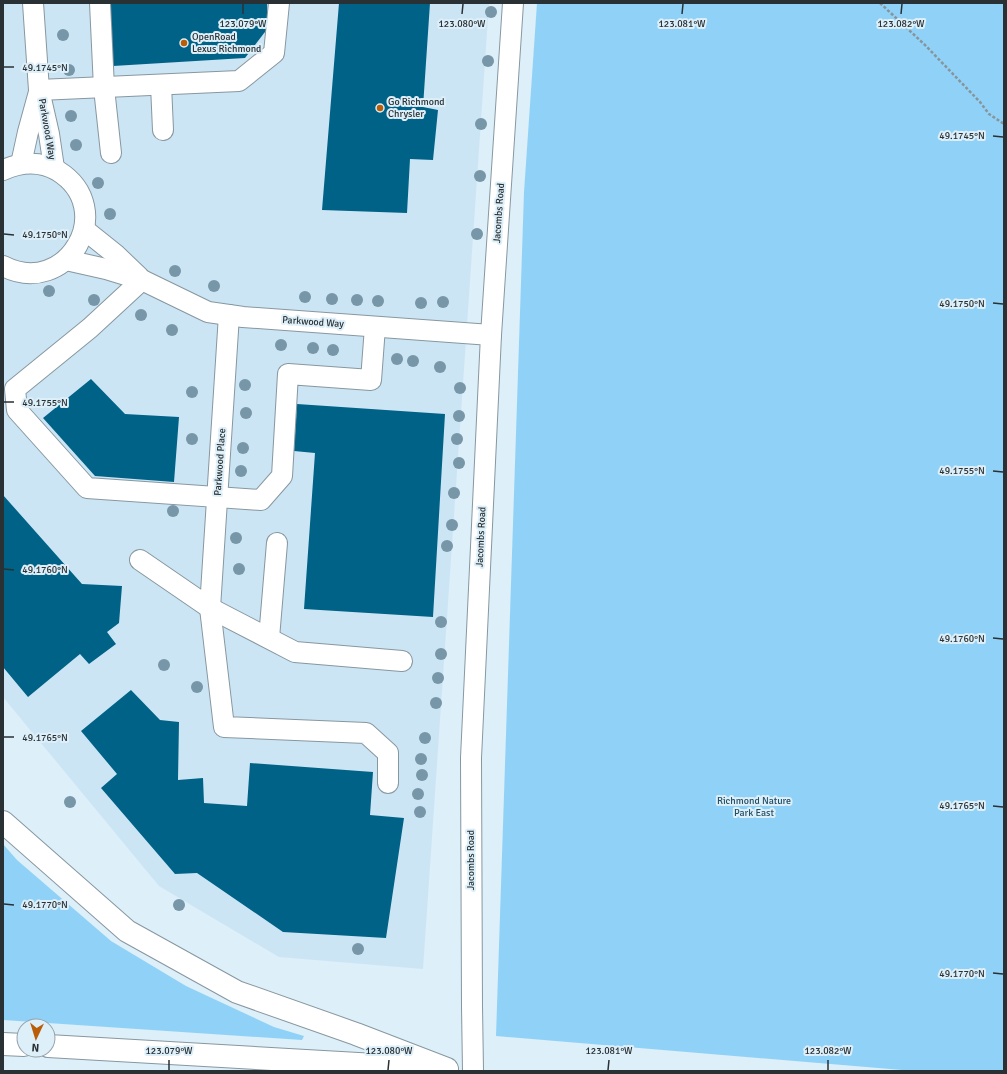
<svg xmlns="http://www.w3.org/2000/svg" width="1007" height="1074" font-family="Signika,sans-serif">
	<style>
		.built { fill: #cce5f4 }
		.green { fill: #90d2f7 }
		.building { fill: #006287 }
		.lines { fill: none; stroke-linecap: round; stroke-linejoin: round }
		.minor-casing { stroke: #8797a0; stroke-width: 22 }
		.highway-casing { stroke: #8797a0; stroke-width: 24 }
		.path { stroke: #87949a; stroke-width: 2.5; stroke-dasharray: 3 2; stroke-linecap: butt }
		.minor { stroke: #fff; stroke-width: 20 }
		.highway { stroke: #fff; stroke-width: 22 }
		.minor-bridge-casing { stroke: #8797a0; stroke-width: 22; stroke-linecap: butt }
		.minor-bridge { stroke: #fff; stroke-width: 20 }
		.tree { fill: #7796a7 }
		.ticks { fill: none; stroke: #2a3134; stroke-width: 1.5 }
		.poi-dot { fill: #b95d07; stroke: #ddeff9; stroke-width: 1.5 }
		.labels { text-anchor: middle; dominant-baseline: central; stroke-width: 4; stroke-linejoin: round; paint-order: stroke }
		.poi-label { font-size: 10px; fill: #2a3134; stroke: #ddeff9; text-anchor: start }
		.street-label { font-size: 10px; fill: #2a3134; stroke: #ddeff9 }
		.park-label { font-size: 10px; fill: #234e64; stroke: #ddeff9 }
		.ticks-label { font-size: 10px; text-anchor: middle; fill: #2a3134; stroke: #ddeff9; stroke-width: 4; stroke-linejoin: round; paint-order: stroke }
	</style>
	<rect width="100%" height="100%" fill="#ddeff9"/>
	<polygon class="built" points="3,3 489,3 423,969 279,957 159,886 3,697"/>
	<g class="green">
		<polygon points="537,3 1004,3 1004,1071 914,1071 496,1036 524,192"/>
		<polygon points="3,844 17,860 111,941 186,986 274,1027 304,1036 302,1040 3,1020"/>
	</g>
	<g class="building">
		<polygon points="109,3 267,3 268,28 245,58 113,66"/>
		<polygon points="339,3 430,3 423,107 438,110 433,160 410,159 407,213 322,210"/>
		<polygon points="91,379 125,414 179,417 174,482 95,476 43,418"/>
		<polygon points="297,404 445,414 433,617 304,609 315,453 294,451"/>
		<polygon points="3,495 82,584 122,586 119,623 107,632 116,644 89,664 80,654 28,697 3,667"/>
		<polygon points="131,690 160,720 179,722 178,780 203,778 204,803 247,806 250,763 373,772 370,815 404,818 386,938 283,932 197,873 175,874 101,788 117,774 81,731"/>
	</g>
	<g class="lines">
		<g class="minor-casing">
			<g id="minor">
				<polyline points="33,3 39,90 49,134 54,168"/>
				<polyline points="100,3 104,88 111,153"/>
				<polyline points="161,85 163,130"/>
				<polyline points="39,90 239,81 274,53 279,3"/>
				<polyline points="21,164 28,132 39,92"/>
				<path d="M 3,170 C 21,162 41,161 58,171 C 119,209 67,299 3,266"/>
				<polyline points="85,230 115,254 139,277"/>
				<polyline points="66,260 106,269 142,280 208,312 243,317 491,335"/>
				<polyline points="142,280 90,328 15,389 17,410 87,488 261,500 282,476 288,374 371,380 375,327"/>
				<polyline points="229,315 210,608 224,727 366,733 388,753 388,783"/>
				<polyline points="140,560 210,608 295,652 402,661"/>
				<polyline points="269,638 277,543"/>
				<polyline points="472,1006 471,758 491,335 513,3"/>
			</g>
		</g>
		<g class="highway-casing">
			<g id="highway">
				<polyline points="3,822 127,931 237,992 356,1034 447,1069"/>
				<polyline points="3,1044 24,1045"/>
				<polyline points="48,1046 428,1068"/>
			</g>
		</g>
		<polyline class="path" points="880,3 925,45 980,102 989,114 1004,124"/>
		<use href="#minor" class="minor"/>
		<use href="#highway" class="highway"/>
		<g class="minor-bridge-casing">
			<polyline id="minor-bridge" points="472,1006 473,1071"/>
		</g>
		<use href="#minor-bridge" class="minor-bridge"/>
	</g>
	<g class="tree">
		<circle cx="491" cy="12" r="6"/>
		<circle cx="63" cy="35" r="6"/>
		<circle cx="488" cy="61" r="6"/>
		<circle cx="69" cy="70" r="6"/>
		<circle cx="71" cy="116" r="6"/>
		<circle cx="481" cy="124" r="6"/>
		<circle cx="76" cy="145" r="6"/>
		<circle cx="480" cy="176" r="6"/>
		<circle cx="98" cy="183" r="6"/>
		<circle cx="110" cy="214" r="6"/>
		<circle cx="477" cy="234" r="6"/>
		<circle cx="175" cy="271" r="6"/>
		<circle cx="214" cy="286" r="6"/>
		<circle cx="49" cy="291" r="6"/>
		<circle cx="305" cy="297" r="6"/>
		<circle cx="332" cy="299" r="6"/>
		<circle cx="94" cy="300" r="6"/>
		<circle cx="357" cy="300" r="6"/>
		<circle cx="378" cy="301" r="6"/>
		<circle cx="443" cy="302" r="6"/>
		<circle cx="421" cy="303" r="6"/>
		<circle cx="141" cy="315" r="6"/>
		<circle cx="172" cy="330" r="6"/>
		<circle cx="281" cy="345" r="6"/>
		<circle cx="313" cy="348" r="6"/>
		<circle cx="333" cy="350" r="6"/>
		<circle cx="397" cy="359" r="6"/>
		<circle cx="413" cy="361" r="6"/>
		<circle cx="440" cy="367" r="6"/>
		<circle cx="245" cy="385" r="6"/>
		<circle cx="460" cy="388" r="6"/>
		<circle cx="192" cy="392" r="6"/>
		<circle cx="246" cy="413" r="6"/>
		<circle cx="459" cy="416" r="6"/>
		<circle cx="192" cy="439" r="6"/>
		<circle cx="457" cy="439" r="6"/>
		<circle cx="243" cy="448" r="6"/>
		<circle cx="459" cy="463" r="6"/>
		<circle cx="241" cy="471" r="6"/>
		<circle cx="454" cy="493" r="6"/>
		<circle cx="173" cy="511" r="6"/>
		<circle cx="452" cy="525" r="6"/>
		<circle cx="236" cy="538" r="6"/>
		<circle cx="447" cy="546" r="6"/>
		<circle cx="239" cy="569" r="6"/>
		<circle cx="441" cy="622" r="6"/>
		<circle cx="441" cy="654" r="6"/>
		<circle cx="164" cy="665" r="6"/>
		<circle cx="438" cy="678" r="6"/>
		<circle cx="197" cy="687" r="6"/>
		<circle cx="436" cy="703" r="6"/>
		<circle cx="425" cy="738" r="6"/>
		<circle cx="421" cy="759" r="6"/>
		<circle cx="422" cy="775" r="6"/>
		<circle cx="418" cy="794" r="6"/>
		<circle cx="70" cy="802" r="6"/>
		<circle cx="420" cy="812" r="6"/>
		<circle cx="179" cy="905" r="6"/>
		<circle cx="358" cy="949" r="6"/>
	</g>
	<path class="ticks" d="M 243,14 L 243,4M 462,14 L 463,4M 682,14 L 683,4M 901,14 L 902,4M 4,67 L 14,67M 993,136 L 1003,137M 4,234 L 14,235M 993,303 L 1003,304M 4,402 L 14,402M 993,471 L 1003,472M 4,569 L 14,570M 993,638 L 1003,639M 4,737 L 14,737M 993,806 L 1003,807M 4,904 L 14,905M 993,973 L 1003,974M 169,1070 L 169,1060M 388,1070 L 389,1060M 608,1070 L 609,1060M 828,1070 L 828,1060"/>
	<g class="poi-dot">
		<circle cx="184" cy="43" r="4"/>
		<circle cx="380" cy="108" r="4"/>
	</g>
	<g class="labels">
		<g class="poi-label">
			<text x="192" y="37">OpenRoad<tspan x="192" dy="12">Lexus Richmond</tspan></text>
			<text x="388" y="102">Go Richmond<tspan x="388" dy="12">Chrysler</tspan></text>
		</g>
		<g class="street-label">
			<text transform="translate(47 129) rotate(80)">Parkwood Way</text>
			<text transform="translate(499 213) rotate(-86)">Jacombs Road</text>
			<text transform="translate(313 322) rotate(4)">Parkwood Way</text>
			<text transform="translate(220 462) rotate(-86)">Parkwood Place</text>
			<text transform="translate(481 537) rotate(-87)">Jacombs Road</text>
			<text transform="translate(471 860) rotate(-90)">Jacombs Road</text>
		</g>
		<g class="park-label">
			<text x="754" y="801">Richmond Nature<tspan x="754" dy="12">Park East</tspan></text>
		</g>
	</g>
	<g class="ticks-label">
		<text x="243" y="27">123.079°W</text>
		<text x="462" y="27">123.080°W</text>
		<text x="682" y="27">123.081°W</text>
		<text x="901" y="27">123.082°W</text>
		<text x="45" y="71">49.1745°N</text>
		<text x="962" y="139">49.1745°N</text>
		<text x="45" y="238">49.1750°N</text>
		<text x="962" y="307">49.1750°N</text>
		<text x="45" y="406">49.1755°N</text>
		<text x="962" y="474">49.1755°N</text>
		<text x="45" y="573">49.1760°N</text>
		<text x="962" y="642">49.1760°N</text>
		<text x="45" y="741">49.1765°N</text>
		<text x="962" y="809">49.1765°N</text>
		<text x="45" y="908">49.1770°N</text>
		<text x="962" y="977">49.1770°N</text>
		<text x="169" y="1054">123.079°W</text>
		<text x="389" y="1054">123.080°W</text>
		<text x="609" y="1054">123.081°W</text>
		<text x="828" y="1054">123.082°W</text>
	</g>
	<rect width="1007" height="1074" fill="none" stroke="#2a3134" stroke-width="8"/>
	<g transform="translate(36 1038) rotate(184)"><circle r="19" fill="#ddeff9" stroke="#95a3aa"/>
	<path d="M0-3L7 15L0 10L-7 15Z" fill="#b95d07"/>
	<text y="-6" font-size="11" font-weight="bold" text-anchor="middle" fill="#2a3134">N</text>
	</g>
</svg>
